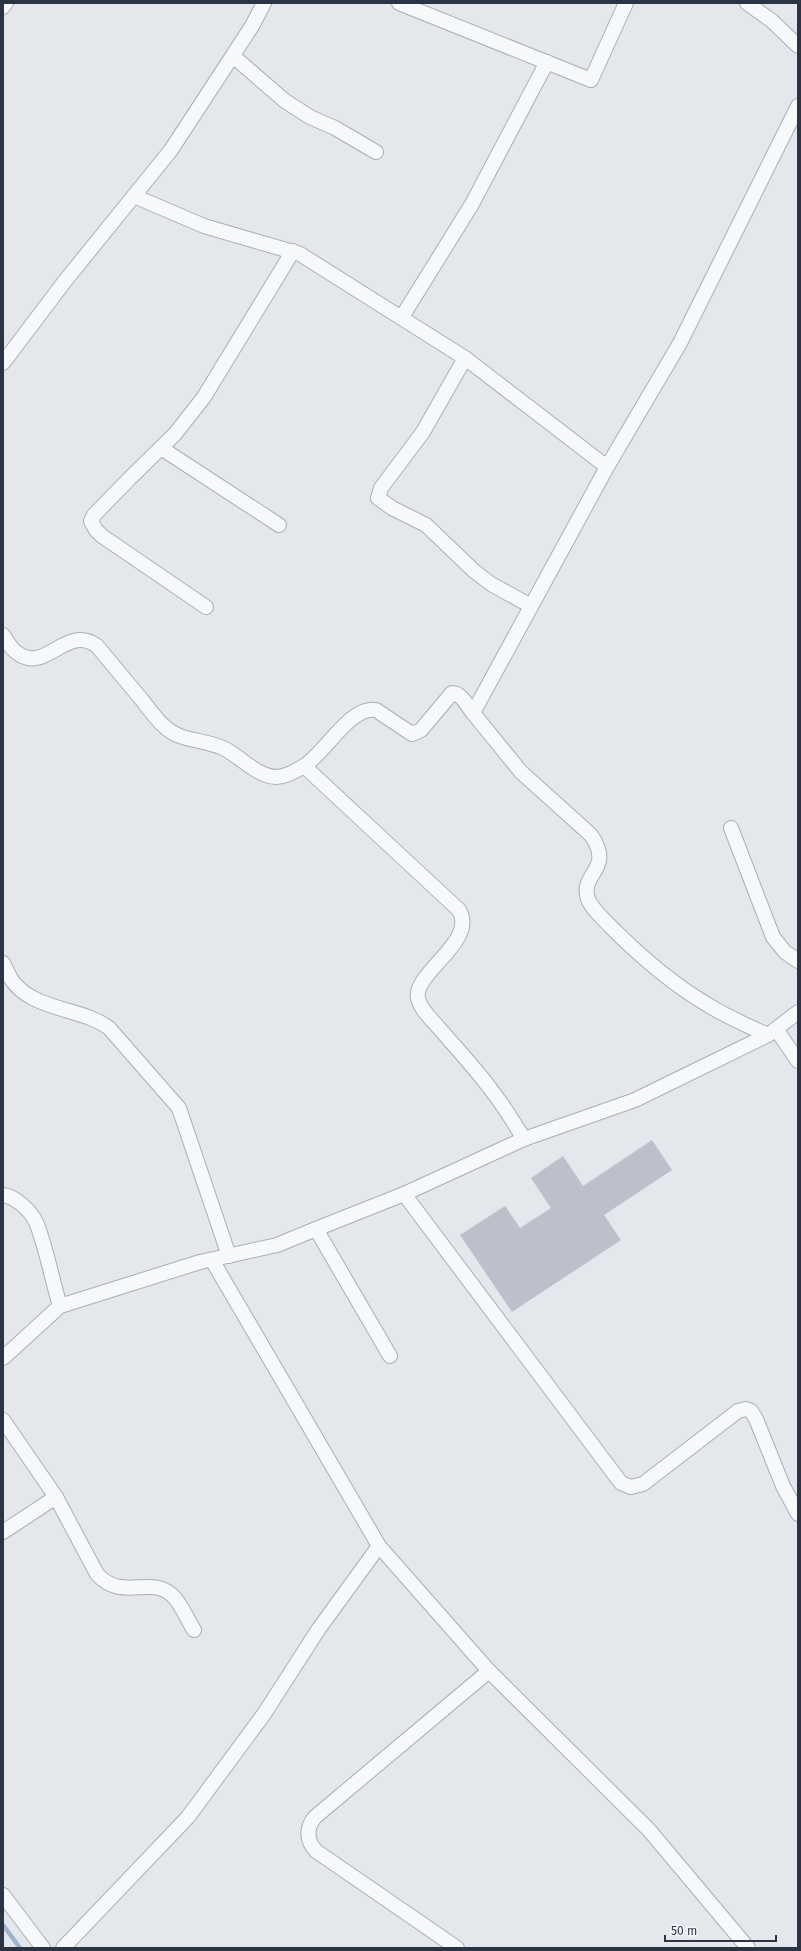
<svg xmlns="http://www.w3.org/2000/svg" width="801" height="1951" font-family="'Fira Sans',sans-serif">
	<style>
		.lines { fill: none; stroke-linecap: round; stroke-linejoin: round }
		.stream { stroke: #9fb4cc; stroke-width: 4.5 }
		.building { fill: #bbc0ca }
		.minor-casing { stroke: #a9aeb7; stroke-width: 16 }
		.minor { stroke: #f7f8fa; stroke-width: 14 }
	</style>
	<rect width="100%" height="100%" fill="#e4e7ec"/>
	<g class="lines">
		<polyline class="stream" points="3,1925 20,1948"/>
	</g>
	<polygon class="building" points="652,1140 672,1170 604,1215 621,1240 512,1312 460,1235 505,1206 520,1228 551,1208 531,1178 563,1156 583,1186"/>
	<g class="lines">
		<g class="minor-casing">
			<g id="minor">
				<polyline points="399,3 591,80 626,3"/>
				<polyline points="747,3 772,21 798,46"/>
				<polyline points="3,7 6,3"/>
				<polyline points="233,56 285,101 310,117 335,128 376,152"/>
				<polyline points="134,196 204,226 300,254 465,358 607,467"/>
				<polyline points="402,317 472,204 547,62"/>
				<polyline points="465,358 423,432 381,488 378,498 392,508 426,525 474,571 491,584 531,606"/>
				<polyline points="3,363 65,281 171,150 252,26 264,3"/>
				<polyline points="161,448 279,525"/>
				<polyline points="206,607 102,536 96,530 91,521 94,515 129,479 175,434 204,397 293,251"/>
				<path d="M 3,635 C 7,640 10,648 16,652 C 46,676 65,623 97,646 C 112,664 127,682 142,700 C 149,709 156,719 164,726 C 180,742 203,739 223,748 C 240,756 256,776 276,777 C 285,777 296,771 304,766 C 325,753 351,705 376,710 L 412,734 L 421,730 L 452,693 C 462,693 467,706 473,713"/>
				<path d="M 304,766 L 459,910 C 478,941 413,973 418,998 C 420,1009 432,1020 439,1028 C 457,1049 476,1069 492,1091 C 504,1106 514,1123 524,1139"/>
				<polyline points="731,828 773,937 785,952 798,961"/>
				<path d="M 3,963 C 6,968 8,974 11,979 C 32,1011 81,1007 109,1028 L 179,1108 L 229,1256"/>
				<polyline points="776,1029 798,1061"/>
				<path d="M 768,1035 C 748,1026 727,1017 708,1005 C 672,984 640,956 611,927 C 604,919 592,910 588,899 C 579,873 615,870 591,835 L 521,772 L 473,713 L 607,467 L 680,343 L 798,106"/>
				<polyline points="404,1194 621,1483 631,1487 643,1484 738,1411 746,1409 751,1411 756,1419 783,1486 798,1514"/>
				<path d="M 3,1195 C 16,1197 30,1210 36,1222 C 46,1246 52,1280 60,1306"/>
				<polyline points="316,1229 390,1356"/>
				<polyline points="212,1260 379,1546 489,1671 649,1830 748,1948"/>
				<polyline points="3,1358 60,1306 200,1262 277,1245 316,1229 404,1194 524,1139 635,1100 768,1035 798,1012"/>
				<path d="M 3,1420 L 56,1497 L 97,1574 C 122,1602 149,1575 172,1595 C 181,1603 187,1619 194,1630"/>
				<polyline points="3,1532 56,1497"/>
				<polyline points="3,1895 43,1948"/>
				<polyline points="63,1948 188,1817 264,1714 318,1630 379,1546"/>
				<path d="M 457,1948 L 316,1851 C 306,1840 306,1828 315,1817 L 489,1671"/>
			</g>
		</g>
		<use href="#minor" class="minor"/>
	</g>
	<rect width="801" height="1951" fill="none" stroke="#2b3445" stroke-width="8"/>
	<path d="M665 1935v6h111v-6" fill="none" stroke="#2b3445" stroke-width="2"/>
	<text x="671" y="1935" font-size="12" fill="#2b3445" stroke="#f4f6f9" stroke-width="3" paint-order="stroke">50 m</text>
</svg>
